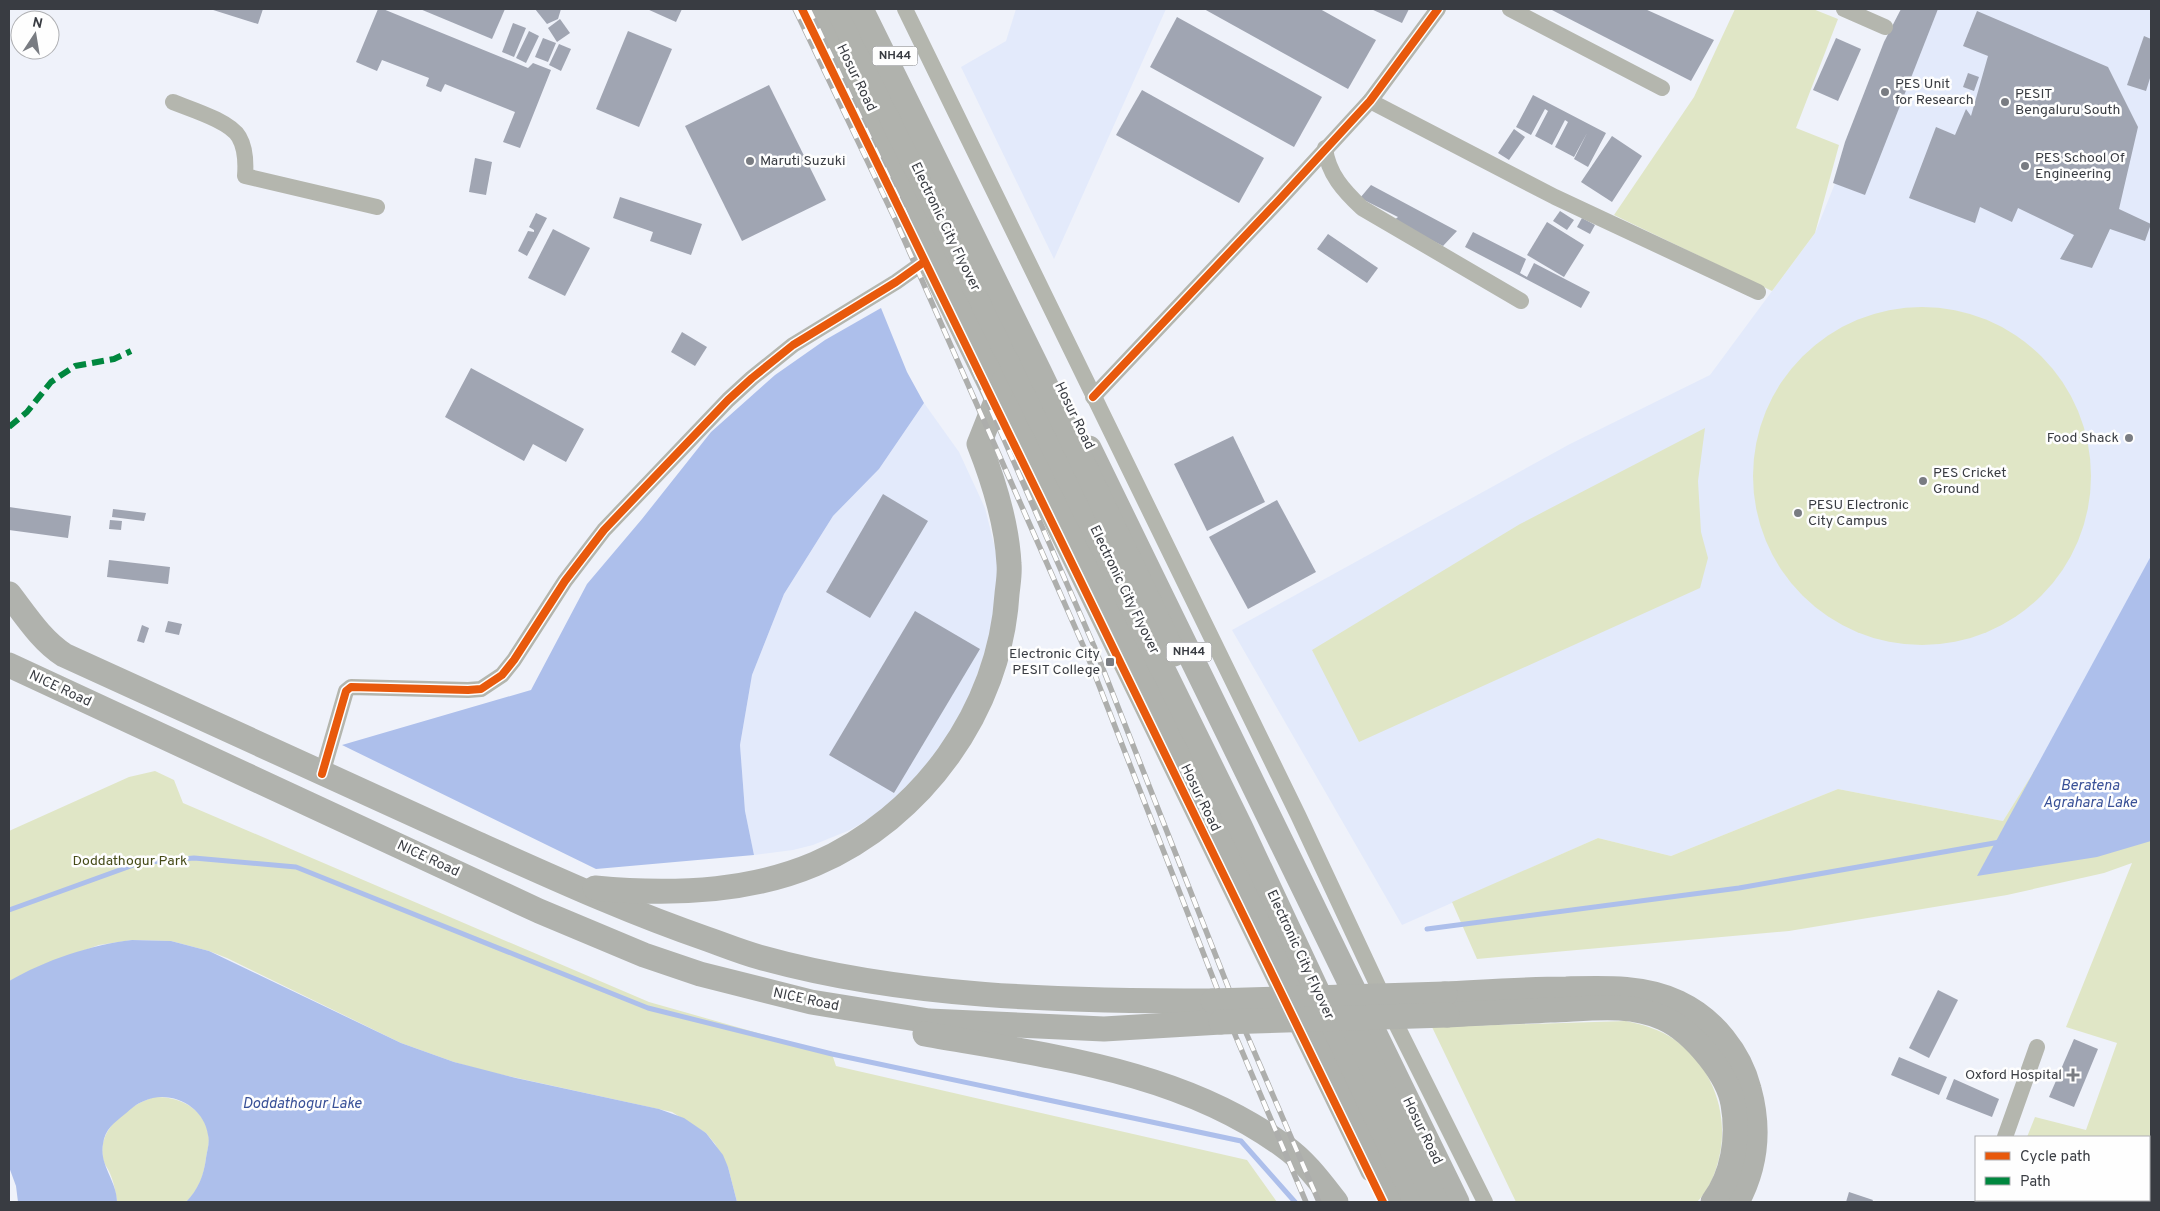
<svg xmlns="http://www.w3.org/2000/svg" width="2160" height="1211" font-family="Overpass,sans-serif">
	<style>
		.built { fill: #e3eafb }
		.green { fill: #e0e6c6 }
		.water { fill: #adbfeb }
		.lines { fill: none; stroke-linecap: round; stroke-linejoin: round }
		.stream { stroke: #adbfeb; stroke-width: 5 }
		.building { fill: #a0a5b2 }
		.minor { stroke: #b4b6ae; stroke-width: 16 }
		.highway { stroke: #b0b2ad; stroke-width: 25 }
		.rail-casing { stroke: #adaeac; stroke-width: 5.5 }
		.rail { stroke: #fefefe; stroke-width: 4; stroke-dasharray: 11; stroke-linecap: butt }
		.highway-bridge { stroke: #b0b2ad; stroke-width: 25 }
		.quiet { stroke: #00873e; stroke-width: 6; stroke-dasharray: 12 6; stroke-linecap: butt }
		.cycleway-casing { stroke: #fefefe; stroke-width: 11 }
		.cycleway { stroke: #e8590c; stroke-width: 8 }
		.poi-dot { fill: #797c82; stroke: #fefefe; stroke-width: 2 }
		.labels { text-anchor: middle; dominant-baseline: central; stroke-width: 5; stroke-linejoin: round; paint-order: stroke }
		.shield { fill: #fefefe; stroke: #74767a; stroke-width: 1 }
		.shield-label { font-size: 12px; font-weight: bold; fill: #393c42 }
		.street-label { font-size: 14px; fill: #393c42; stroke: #fefefe }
		.poi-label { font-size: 14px; fill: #393c42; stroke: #fefefe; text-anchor: start }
		.park-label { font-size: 14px; fill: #464b19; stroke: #fefefe }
		.water-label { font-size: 15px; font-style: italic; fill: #385097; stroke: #fefefe }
	</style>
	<rect width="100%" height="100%" fill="#eff2fa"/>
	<g class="built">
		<polygon points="1016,9 1166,9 1054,259 961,67 1006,41"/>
		<polygon points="1916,9 2151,9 2151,583 2003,821 1838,789 1671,856 1598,838 1402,925 1232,630 1570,444 1710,375 1815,233 1870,97"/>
		<polygon points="924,403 959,452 985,508 997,556 997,618 959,726 901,794 867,820 850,830 813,845 793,850 754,855 745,811 740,745 752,675 784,594 833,516 879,469"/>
	</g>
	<g class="green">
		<polygon points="1735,9 1813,9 1838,19 1796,128 1839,145 1815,233 1772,291 1614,215 1694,97"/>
		<circle cx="1922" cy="476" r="169"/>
		<polygon points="1705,428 1698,481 1701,532 1708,558 1700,588 1359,742 1312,650 1520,524"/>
		<polygon points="2151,583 2151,1202 2002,1202 2003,1200 2149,1200 2149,1137 2027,1137 2035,1117 2086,1130 2117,1043 2066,1027 2132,863 2104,873 2007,895 1789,931 1477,959 1452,902 1598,838 1671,856 1838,789 2003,821"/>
		<polygon points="155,771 174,780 183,803 649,1002 832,1054 836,1066 1247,1160 1277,1202 737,1202 728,1167 715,1144 706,1133 672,1112 485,1071 454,1062 401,1043 227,958 209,951 171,941 132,940 99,945 43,965 9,981 9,831 129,777"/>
		<path d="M 1626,1021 C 1643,1025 1660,1029 1675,1040 C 1716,1069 1732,1122 1716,1169 C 1712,1181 1706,1193 1697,1202 L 1516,1202 L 1432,1027 Z"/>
		<path d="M 154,1097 C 180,1096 207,1109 209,1139 C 209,1145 207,1151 206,1158 C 204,1175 199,1190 186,1202 L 117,1202 C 116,1194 114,1183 111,1176 C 109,1169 104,1165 103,1158 C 97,1128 129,1105 154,1097 Z"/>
	</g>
	<g class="water">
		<polygon points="881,308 907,372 924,403 879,469 833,516 784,594 752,675 740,745 745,811 754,855 596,869 342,745 531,690 587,584 642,519 711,432 775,375 825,340"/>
		<polygon points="2151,556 2151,841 2097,857 1977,876"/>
		<path d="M 132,940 L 171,941 L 209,951 L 401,1043 L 454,1062 L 516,1078 L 659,1109 L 684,1118 L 706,1133 L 723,1155 L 728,1167 L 737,1202 L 186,1202 C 198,1190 204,1175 206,1158 C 207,1150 210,1143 208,1135 C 204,1106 170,1089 144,1101 C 136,1104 131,1109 125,1114 C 114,1123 105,1129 103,1144 C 99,1165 117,1181 117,1202 L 18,1202 L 16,1186 L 9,1167 L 9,981 C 46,960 90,945 132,940 Z"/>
	</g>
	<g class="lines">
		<g class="stream">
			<polyline points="9,910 139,863 194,858 296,867 648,1008 832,1054 1241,1141 1295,1202"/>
			<polyline points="1427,929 1739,888 2000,842"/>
		</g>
	</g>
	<g class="building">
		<polygon points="210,9 263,9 258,24"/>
		<polygon points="378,9 383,9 528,68 533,63 551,70 520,148 503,142 515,112 445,84 441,92 426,86 429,78 382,60 377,71 356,62"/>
		<polygon points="420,9 505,9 492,39"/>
		<polygon points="535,9 561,9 558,19 547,24"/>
		<polygon points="647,9 682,9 676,22"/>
		<polygon points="1204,9 1320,9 1376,40 1348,89"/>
		<polygon points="1371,9 1409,9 1402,23"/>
		<polygon points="1550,9 1645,9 1714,40 1691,81"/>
		<polygon points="1901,9 1938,9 1865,195 1833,183 1845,142 1884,42"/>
		<polygon points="1977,11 2108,67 2138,127 2119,209 2151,224 2145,241 2110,229 2092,268 2060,259 2074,235 2018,208 2012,222 1980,207 1975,223 1909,198 1936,127 1955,135 1966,109 1971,116 1988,56 1963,46"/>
		<polygon points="1177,17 1322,97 1294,147 1150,67"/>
		<polygon points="560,19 570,33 557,42 548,28"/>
		<polygon points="513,23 526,28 514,57 502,52"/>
		<polygon points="529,31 539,36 526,63 516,58"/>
		<polygon points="628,31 672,49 639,127 596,109"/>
		<polygon points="2144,36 2151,39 2151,75 2146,91 2127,85"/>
		<polygon points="543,38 556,43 548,62 535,57"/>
		<polygon points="1836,38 1861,49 1838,101 1813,90"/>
		<polygon points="559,44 571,49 561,71 549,65"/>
		<polygon points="1968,73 1979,77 1974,91 1963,87"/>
		<polygon points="769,85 826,200 742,241 685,126"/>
		<polygon points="1142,90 1264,158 1239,203 1116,135"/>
		<polygon points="1533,95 1606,133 1588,167 1574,159 1587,133 1574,157 1555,147 1568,122 1565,120 1552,145 1535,136 1548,111 1545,109 1531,135 1516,127"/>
		<polygon points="1514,129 1525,137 1509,160 1498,153"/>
		<polygon points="1612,136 1642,156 1612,202 1581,182"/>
		<polygon points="475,158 492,162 486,195 469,192"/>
		<polygon points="1371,185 1457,231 1443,246 1393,221 1398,217 1360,198"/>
		<polygon points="620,197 702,224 691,255 650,241 653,232 613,218"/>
		<polygon points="1560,211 1574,220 1567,230 1553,221"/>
		<polygon points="536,213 547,218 527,256 518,251 528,231 534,232 534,230 529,227"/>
		<polygon points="1582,218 1595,225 1590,234 1577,227"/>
		<polygon points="1547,222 1584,245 1564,277 1527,255"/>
		<polygon points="553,229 590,248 565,296 528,278"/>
		<polygon points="1473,232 1526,259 1520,273 1527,277 1534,263 1590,292 1581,308 1465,247"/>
		<polygon points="1328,234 1378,268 1367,283 1317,249"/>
		<polygon points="682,332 707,347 695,366 671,352"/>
		<polygon points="471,368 584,429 566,462 533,444 524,461 445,417"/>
		<polygon points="1233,436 1265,502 1207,531 1174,464"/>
		<polygon points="883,494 928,521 870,618 826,592"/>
		<polygon points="1277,500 1316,572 1248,609 1209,537"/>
		<polygon points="9,507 71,516 68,538 9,530"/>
		<polygon points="113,509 146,513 144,521 112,517"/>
		<polygon points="110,520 122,521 121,530 109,529"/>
		<polygon points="109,560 170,567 168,584 107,577"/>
		<polygon points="915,611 980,649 894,793 829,755"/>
		<polygon points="168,621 182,624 179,635 165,632"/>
		<polygon points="142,625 149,628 144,643 137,641"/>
		<polygon points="1938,990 1958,1000 1929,1058 1909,1048"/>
		<polygon points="2074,1039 2098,1049 2074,1107 2049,1097"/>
		<polygon points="1899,1057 1947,1077 1939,1095 1891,1075"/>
		<polygon points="1954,1079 1999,1099 1992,1117 1946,1099"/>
		<polygon points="1849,1192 1873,1200 1872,1202 1846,1202"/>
	</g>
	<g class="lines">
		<g class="minor">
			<polyline points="802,9 1369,1173"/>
			<polyline points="905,9 1298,815 1391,1014 1485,1202"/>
			<polyline points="1510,9 1662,88"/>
			<polyline points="1844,9 1885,27"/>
			<polyline points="1370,101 1555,197 1758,292"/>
			<path d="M 173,102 C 190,109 230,121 239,137 C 246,149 246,163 245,176 L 377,207"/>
			<path d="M 1325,148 C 1328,174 1344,191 1362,208 L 1521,301"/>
			<polyline points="1093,397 1279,200 1370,101 1438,9"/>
			<polyline points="322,774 346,691 351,687 468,690 481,689 502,675 514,660 565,581 604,530 728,400 752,378 793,345 896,282 924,262"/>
			<polyline points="2005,1137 2037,1047"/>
			<polyline points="1983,1202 1983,1200"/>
		</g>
		<g class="highway">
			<polyline points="822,9 1166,713 1396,1202"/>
			<polyline points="1089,448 1457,1202"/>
			<path d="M 9,594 C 26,616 41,640 64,655 C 201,718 338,781 476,843 C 552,877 628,912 707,939 C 724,945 741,952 759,957 C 905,998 1063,1001 1213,1001"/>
			<polyline points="9,665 539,911 644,955 700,974 811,1002 929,1021 1104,1029 1221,1022"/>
			<path d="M 595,888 C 667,895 747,893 815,864 C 922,818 1000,710 1007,594 C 1008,584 1010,574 1009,564 C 1007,523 994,482 979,444 L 1004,381"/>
			<path d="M 1445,994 C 1485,992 1526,989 1566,989 C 1603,988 1645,986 1679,1003 C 1713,1019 1740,1053 1749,1089 C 1760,1129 1757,1165 1737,1202"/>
			<path d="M 1447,1015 C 1482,1013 1516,1012 1550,1010 C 1587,1009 1629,1002 1663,1018 C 1681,1026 1697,1042 1709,1057 C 1720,1071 1730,1086 1733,1104 C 1739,1138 1733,1175 1713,1202"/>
			<path d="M 925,1034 C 1048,1056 1181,1070 1285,1147 C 1306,1162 1321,1183 1336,1202"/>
		</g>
		<g class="rail-casing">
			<g id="rail">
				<polyline points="795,9 895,219 1086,652 1236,1037 1306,1202"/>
				<polyline points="809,9 905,212 1094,646 1247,1035 1319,1202"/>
			</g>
		</g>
		<use href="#rail" class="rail"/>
		<g class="highway-bridge">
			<polyline points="838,9 1240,826 1416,1202"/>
			<polyline points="861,9 1039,371 1174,654"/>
			<polyline points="1339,997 1436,1202"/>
			<polyline points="1213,1001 1445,994"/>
			<polyline points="1221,1022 1447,1015"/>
		</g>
		<polyline class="quiet" points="9,427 27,412 51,382 75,366 114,359 131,351"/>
		<g class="cycleway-casing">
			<g id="cycleway">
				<polyline points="802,9 1383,1202"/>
				<polyline points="1093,397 1279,200 1370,101 1438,9"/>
				<polyline points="322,774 346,691 351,687 468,690 481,689 502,675 514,660 565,581 604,530 728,400 752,378 793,345 896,282 924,262"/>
			</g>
		</g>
		<use href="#cycleway" class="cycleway"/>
	</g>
	<g class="poi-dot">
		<circle cx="1885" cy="92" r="5"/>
		<circle cx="2005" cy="102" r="5"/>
		<circle cx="750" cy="161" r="5"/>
		<circle cx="2025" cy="166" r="5"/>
		<circle cx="2129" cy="438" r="5"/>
		<circle cx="1923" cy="481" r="5"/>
		<circle cx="1798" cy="513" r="5"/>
		<rect x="1105" y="657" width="10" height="10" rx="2.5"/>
		<path d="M2070.5 1067.5h5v5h5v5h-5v5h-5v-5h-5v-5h5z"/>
	</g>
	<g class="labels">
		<g class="shield">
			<rect x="872.5" y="46.5" width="45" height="19" rx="4"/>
			<rect x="1166.5" y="642.5" width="45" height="19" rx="4"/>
		</g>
		<g class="shield-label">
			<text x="895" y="56">NH44</text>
			<text x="1189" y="652">NH44</text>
		</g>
		<g class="street-label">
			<text transform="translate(856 78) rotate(64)">Hosur Road</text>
			<text transform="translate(945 227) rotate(64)">Electronic City Flyover</text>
			<text transform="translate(1074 416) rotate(64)">Hosur Road</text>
			<text transform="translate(1124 590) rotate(64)">Electronic City Flyover</text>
			<text transform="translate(60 689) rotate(25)">NICE Road</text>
			<text transform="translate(1200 798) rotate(64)">Hosur Road</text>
			<text transform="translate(428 859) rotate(25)">NICE Road</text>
			<text transform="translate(1300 955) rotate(65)">Electronic City Flyover</text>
			<text transform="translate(806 1000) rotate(12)">NICE Road</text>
			<text transform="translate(1422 1131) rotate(64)">Hosur Road</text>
		</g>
		<g class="poi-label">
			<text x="1895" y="84">PES Unit<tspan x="1895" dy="16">for Research</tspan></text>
			<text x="2015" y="94">PESIT<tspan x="2015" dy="16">Bengaluru South</tspan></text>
			<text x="2035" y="158">PES School Of<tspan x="2035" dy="16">Engineering</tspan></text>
			<text x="760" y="161">Maruti Suzuki</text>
			<text x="2119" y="438" text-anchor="end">Food Shack</text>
			<text x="1933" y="473">PES Cricket<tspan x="1933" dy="16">Ground</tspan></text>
			<text x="1808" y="505">PESU Electronic<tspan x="1808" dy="16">City Campus</tspan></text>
			<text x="1100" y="654" text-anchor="end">Electronic City<tspan x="1100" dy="16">PESIT College</tspan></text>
			<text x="2062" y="1075" text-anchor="end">Oxford Hospital</text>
		</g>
		<g class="park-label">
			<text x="130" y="861">Doddathogur Park</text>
		</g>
		<g class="water-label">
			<text x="2090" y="786">Beratena<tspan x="2090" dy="17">Agrahara Lake</tspan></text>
			<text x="302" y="1104">Doddathogur Lake</text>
		</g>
	</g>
	<rect width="2160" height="1211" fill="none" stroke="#393c42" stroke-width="20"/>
	<rect x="1975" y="1136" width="175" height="65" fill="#fefefe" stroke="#afb0b3"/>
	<rect x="1985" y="1152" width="25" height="8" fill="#e8590c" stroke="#afb0b3"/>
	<text x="2020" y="1161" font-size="15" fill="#393c42">Cycle path</text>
	<rect x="1985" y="1177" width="25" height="8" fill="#00873e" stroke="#afb0b3"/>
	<text x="2020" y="1186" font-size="15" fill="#393c42">Path</text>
	<g transform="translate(35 35) rotate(12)"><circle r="24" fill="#fefefe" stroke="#afb0b3"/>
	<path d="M0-4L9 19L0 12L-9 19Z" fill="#797c82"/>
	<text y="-8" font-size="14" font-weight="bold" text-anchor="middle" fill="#393c42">N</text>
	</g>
</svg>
